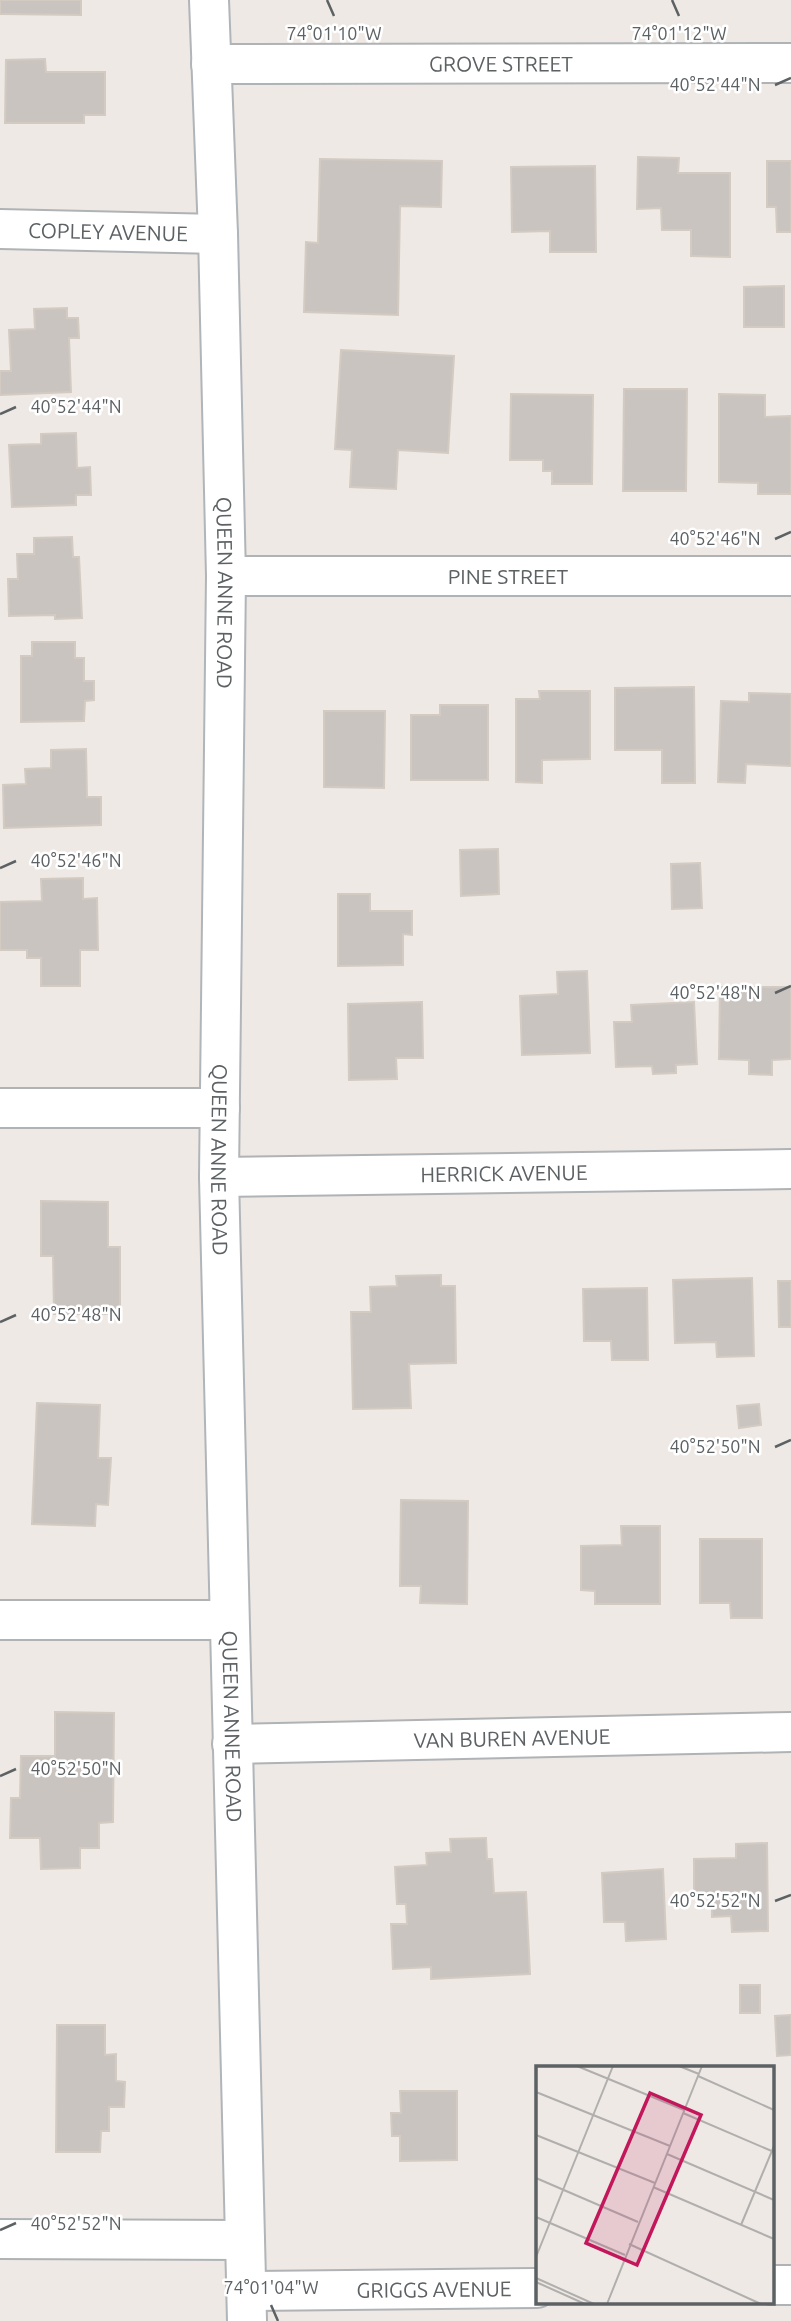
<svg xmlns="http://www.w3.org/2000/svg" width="791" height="2321" font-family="Ubuntu,sans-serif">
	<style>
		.building { fill: #c9c4c0; stroke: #d3cac2; stroke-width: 2 }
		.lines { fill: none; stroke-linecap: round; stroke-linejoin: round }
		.street-casing { stroke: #afb3b6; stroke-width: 42 }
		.secondary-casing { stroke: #b0b5b9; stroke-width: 42 }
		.street { stroke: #fff; stroke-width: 38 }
		.secondary { stroke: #fff; stroke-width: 38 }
		.ticks { fill: none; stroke: #5c6164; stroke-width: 2.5 }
		.labels { text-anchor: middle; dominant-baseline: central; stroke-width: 5; stroke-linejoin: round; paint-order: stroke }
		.street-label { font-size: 21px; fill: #5c6164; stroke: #fff }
		.inset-road { fill: none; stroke: #b0afad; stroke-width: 2 }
		.view { fill: #c2185b; fill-opacity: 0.15; stroke: #c2185b; stroke-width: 3.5 }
		.inset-edge { fill: none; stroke: #5c6164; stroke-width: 3.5 }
		.ticks-label { font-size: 18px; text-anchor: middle; fill: #5c6164; stroke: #fff; stroke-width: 5; stroke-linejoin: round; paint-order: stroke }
	</style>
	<rect width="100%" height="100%" fill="#eee9e4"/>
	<g class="building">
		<polygon points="0,0 81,0 81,15 0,14"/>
		<polygon points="45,59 46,72 105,72 105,115 84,115 84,123 5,123 6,60"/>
		<polygon points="638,157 679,158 678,173 730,173 730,257 691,256 691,230 662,230 661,208 637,209"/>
		<polygon points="320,159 442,161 441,207 400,206 398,315 304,312 306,242 318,243"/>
		<polygon points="767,161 791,161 791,232 777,232 776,207 767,207"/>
		<polygon points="595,166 596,252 550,252 550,231 512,232 511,167"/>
		<polygon points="784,286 784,327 744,327 744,287"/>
		<polygon points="67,308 67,318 78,318 79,338 69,338 71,392 0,395 0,371 11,371 9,330 35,329 34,309"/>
		<polygon points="341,350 454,356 448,453 398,450 396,489 350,487 352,450 335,449"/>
		<polygon points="624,389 687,389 686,491 623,491"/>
		<polygon points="511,394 593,395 592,484 552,484 552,471 543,471 543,460 510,460"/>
		<polygon points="719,394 765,395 765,417 791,416 791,494 758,494 758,483 719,482"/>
		<polygon points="76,433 77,468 90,467 91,495 76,495 76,505 12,507 9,445 41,444 41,434"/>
		<polygon points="72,537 73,557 79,557 82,618 55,619 55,615 9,616 8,579 18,579 17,554 34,554 34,538"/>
		<polygon points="32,642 75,642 75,658 84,658 84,681 94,681 94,700 85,701 84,721 21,722 21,656 32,656"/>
		<polygon points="694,687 695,783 662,783 662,750 615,750 615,688"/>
		<polygon points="539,691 590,691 590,759 542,760 542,783 516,782 516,699 540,699"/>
		<polygon points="749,693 791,694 791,766 746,764 745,783 718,782 721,701 749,702"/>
		<polygon points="440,705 488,705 488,780 411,780 411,715 440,715"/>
		<polygon points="324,711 385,711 384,788 324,787"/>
		<polygon points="86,749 87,797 101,797 101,825 4,828 3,785 26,784 25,769 51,768 51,750"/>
		<polygon points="498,849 499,894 461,896 460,850"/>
		<polygon points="700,863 702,908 672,909 671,864"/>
		<polygon points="83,878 83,899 97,898 98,950 80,950 80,986 41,986 41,958 27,958 27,950 0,950 0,902 42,901 41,879"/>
		<polygon points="338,894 370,894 370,911 412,911 412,935 403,934 403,965 338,966"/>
		<polygon points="587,971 590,1053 522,1055 520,996 558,994 557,972"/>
		<polygon points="720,987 791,987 791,1059 772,1060 772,1075 749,1074 749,1060 719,1059"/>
		<polygon points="422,1002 423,1058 396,1058 397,1079 349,1080 348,1004"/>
		<polygon points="694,1002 697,1064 676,1065 676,1073 653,1074 652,1066 616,1067 614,1022 632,1022 631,1005"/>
		<polygon points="41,1201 108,1202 108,1247 120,1247 120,1314 54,1314 53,1256 41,1256"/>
		<polygon points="441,1275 441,1286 455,1286 456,1363 409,1364 411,1408 353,1409 351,1312 371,1312 370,1287 397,1286 396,1276"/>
		<polygon points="752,1278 754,1356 717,1357 716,1342 675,1343 673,1280"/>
		<polygon points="778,1281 791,1281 791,1327 779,1327"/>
		<polygon points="647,1288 648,1360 612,1360 611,1341 584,1341 583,1289"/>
		<polygon points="37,1403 100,1405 98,1458 111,1458 108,1505 96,1504 95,1526 32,1524"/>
		<polygon points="759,1404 761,1425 739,1428 737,1406"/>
		<polygon points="401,1500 468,1501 467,1604 420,1603 421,1586 400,1586"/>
		<polygon points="621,1526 660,1526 660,1604 595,1604 595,1591 581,1590 581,1546 622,1545"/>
		<polygon points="700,1539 762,1539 762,1618 731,1618 730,1603 700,1603"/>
		<polygon points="55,1712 114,1713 113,1822 99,1823 99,1848 80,1848 80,1868 41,1869 40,1838 10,1838 11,1798 20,1798 21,1756 55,1756"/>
		<polygon points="486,1838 487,1859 492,1859 494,1893 526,1892 530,1974 431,1979 431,1967 393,1969 391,1924 407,1924 406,1904 397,1904 395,1867 427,1865 426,1853 451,1852 450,1839"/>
		<polygon points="767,1843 768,1931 732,1932 731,1916 712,1917 712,1893 694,1894 694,1859 736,1858 736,1844"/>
		<polygon points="663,1869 666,1939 626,1941 625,1922 604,1922 602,1873"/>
		<rect x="740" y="1985" width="20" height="28"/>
		<polygon points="791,2015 791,2055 777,2056 775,2016"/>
		<polygon points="57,2025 105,2025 105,2055 116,2054 116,2081 125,2082 124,2107 109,2107 109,2131 101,2131 100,2152 56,2152"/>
		<polygon points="400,2091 457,2091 457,2160 400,2161 400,2136 392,2136 391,2113 401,2113"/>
	</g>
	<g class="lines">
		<g class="street-casing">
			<g id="street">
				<path id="s1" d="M 211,64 L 791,63"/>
				<path id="s2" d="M 0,229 L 218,234"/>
				<path id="s3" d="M 226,576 L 791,576"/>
				<polyline points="0,1108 220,1108"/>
				<path id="s4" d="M 219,1177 L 791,1169"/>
				<polyline points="0,1620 229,1620"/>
				<path id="s5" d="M 232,1744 L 791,1732"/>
				<polyline points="0,2239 245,2240"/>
				<polyline points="772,2285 791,2285"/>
				<path id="s6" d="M 247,2291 L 537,2288"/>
			</g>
		</g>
		<g class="secondary-casing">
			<g id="secondary">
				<path id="s7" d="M 209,0 L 218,234 L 226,576 L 219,1177 L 247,2321"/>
			</g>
		</g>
		<use href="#street" class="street"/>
		<use href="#secondary" class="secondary"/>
	</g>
	<path class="ticks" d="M 327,0 L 334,16M 672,0 L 679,16M 775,85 L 791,78M 0,414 L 16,407M 775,539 L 791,532M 0,868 L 16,861M 775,993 L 791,986M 0,1322 L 16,1315M 775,1447 L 791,1440M 0,1776 L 16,1769M 775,1901 L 791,1895M 0,2230 L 16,2223M 271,2305 L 278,2321"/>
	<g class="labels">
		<g class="street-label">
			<text stroke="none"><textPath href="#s1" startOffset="290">GROVE STREET</textPath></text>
			<text stroke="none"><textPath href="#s2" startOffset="108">COPLEY AVENUE</textPath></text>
			<text stroke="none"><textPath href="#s3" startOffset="282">PINE STREET</textPath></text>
			<text stroke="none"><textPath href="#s7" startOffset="593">QUEEN ANNE ROAD</textPath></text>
			<text stroke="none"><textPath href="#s7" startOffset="1160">QUEEN ANNE ROAD</textPath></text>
			<text stroke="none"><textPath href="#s4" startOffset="285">HERRICK AVENUE</textPath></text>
			<text stroke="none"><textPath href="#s7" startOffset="1727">QUEEN ANNE ROAD</textPath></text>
			<text stroke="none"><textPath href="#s5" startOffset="280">VAN BUREN AVENUE</textPath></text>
			<text stroke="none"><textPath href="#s6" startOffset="187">GRIGGS AVENUE</textPath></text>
		</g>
	</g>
	<g transform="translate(536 2066)">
		<rect width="238" height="238" fill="#eee9e4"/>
		<path class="inset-road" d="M 41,0 L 148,44M 143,0 L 163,8M 162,10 L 238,44M 0,26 L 134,80M 147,47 L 238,86M 0,69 L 119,117M 131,88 L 238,134M 0,112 L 102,156M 117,121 L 238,173M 0,151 L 89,189M 205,159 L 238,80M 93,178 L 225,238M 0,191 L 77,0M 0,212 L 58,238M 0,216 L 49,238M 71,238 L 166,0"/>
		<path class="view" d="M 114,27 L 165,49 L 101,199 L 50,177 Z"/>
		<rect width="238" height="238" class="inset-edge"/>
	</g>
	<g class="ticks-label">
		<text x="334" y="40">74°01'10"W</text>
		<text x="679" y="40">74°01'12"W</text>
		<text x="715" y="91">40°52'44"N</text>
		<text x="76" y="413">40°52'44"N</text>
		<text x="715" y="545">40°52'46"N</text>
		<text x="76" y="867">40°52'46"N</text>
		<text x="715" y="999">40°52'48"N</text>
		<text x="76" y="1321">40°52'48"N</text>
		<text x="715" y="1453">40°52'50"N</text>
		<text x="76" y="1775">40°52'50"N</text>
		<text x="715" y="1907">40°52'52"N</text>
		<text x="76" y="2230">40°52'52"N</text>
		<text x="271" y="2294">74°01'04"W</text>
	</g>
</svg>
